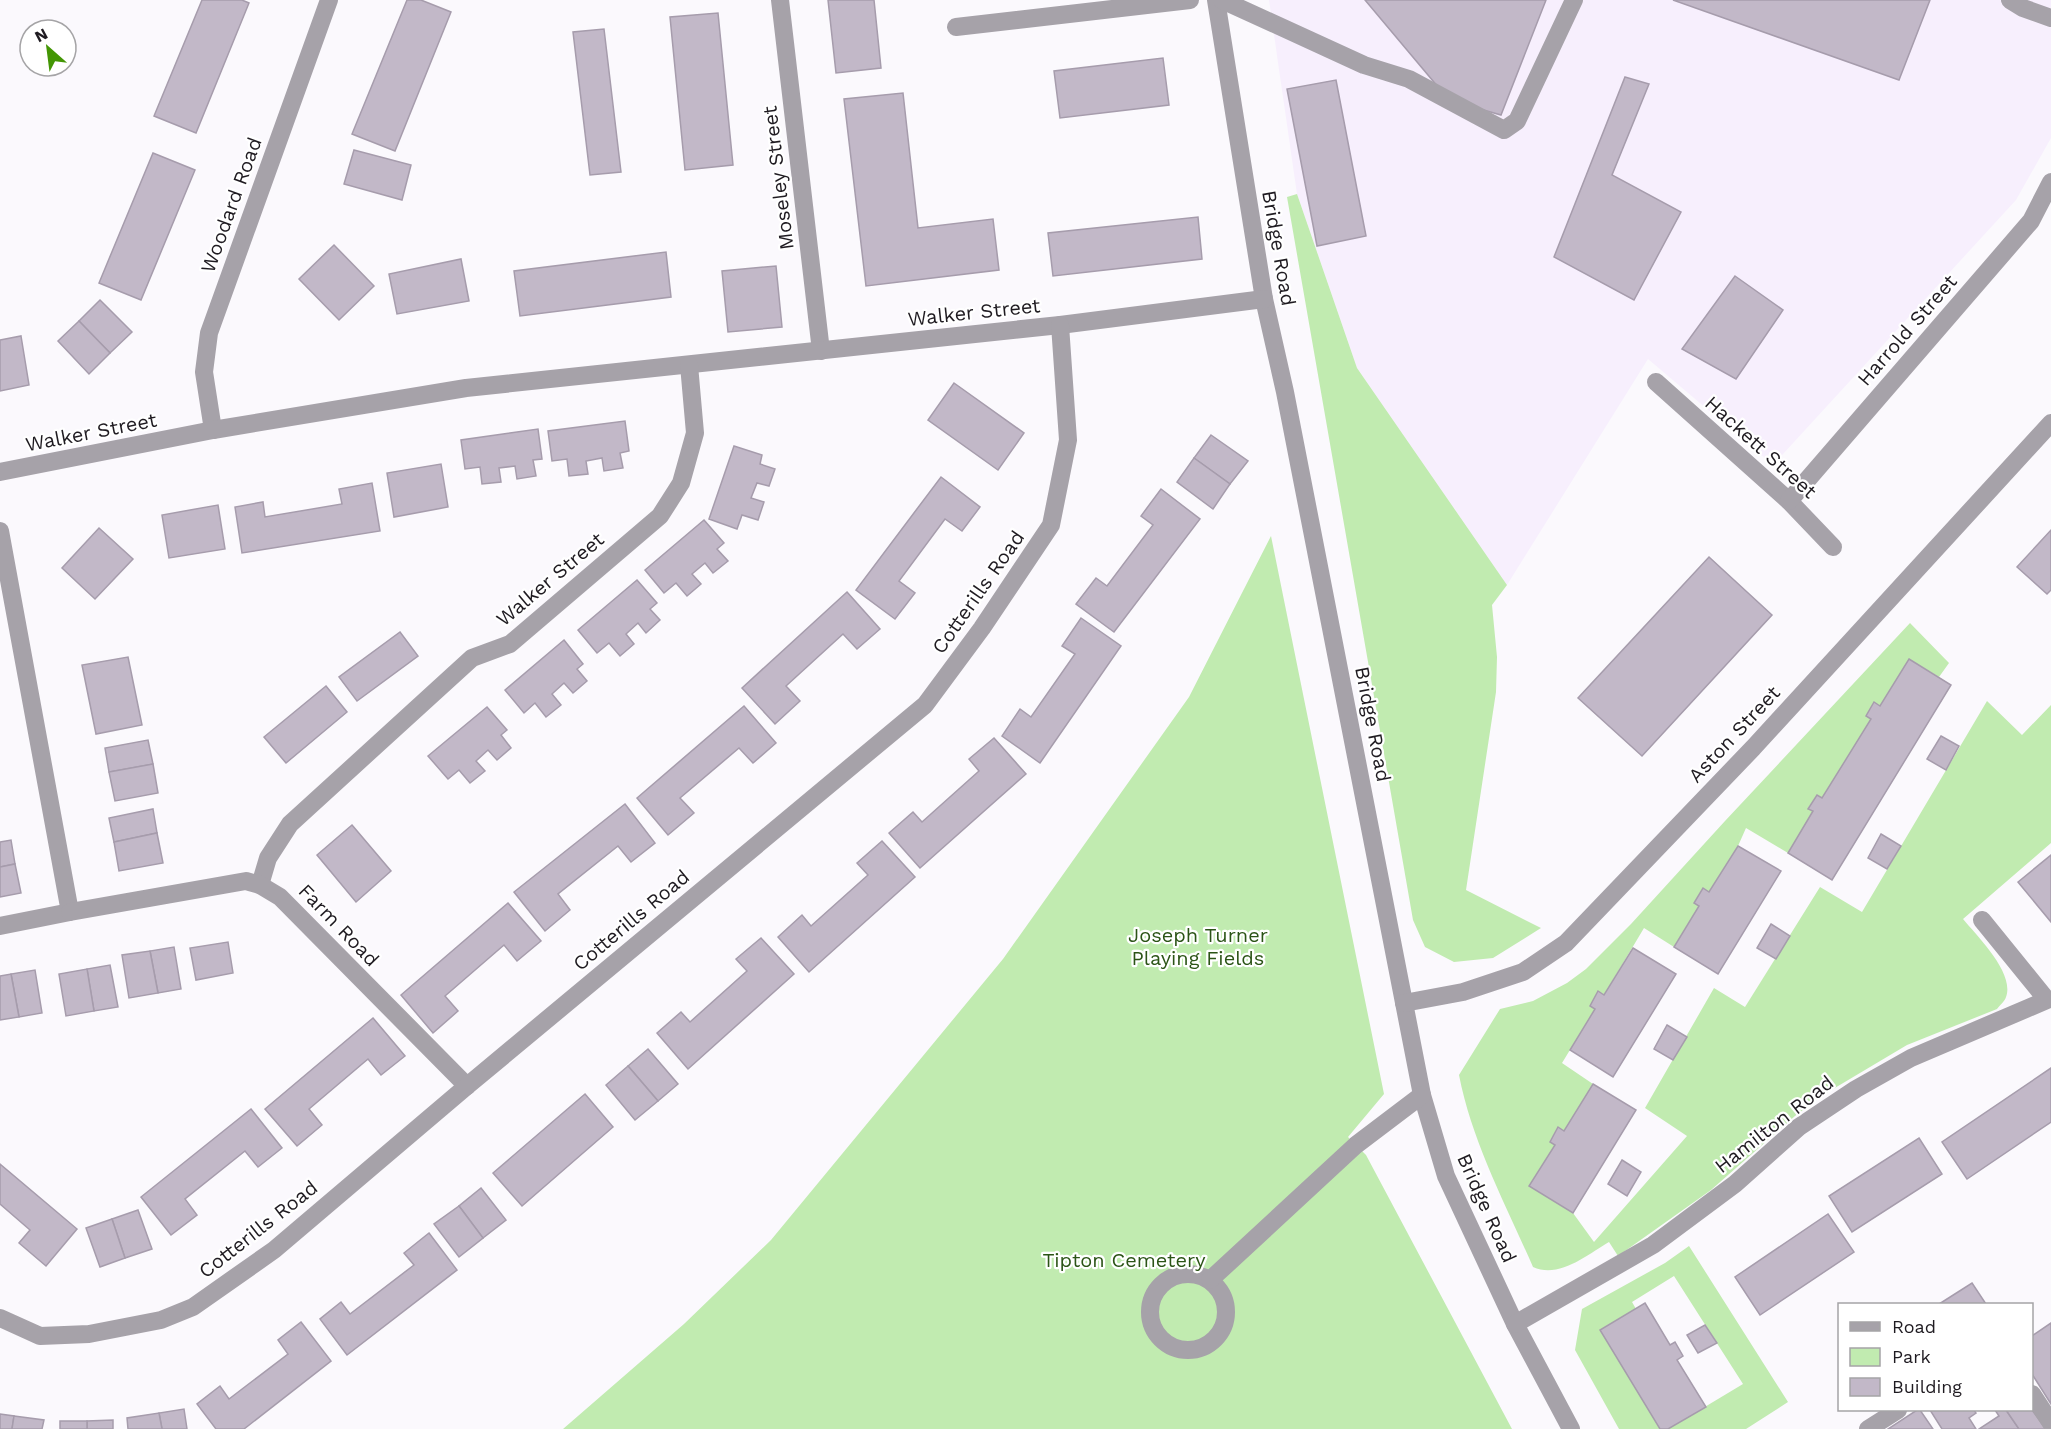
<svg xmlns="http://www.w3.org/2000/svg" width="2051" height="1429" font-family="'Work Sans',sans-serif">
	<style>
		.built { fill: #f7effd }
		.green { fill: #c1ebb0 }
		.building { fill: #c2b8c8; stroke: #a69cac; stroke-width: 1.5 }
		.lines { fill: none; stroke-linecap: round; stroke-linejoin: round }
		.minor { stroke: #a6a2a9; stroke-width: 18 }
		.labels { text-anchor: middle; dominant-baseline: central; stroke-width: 4.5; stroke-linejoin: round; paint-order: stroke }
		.street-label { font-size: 20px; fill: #1f1b21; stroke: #fff }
		.park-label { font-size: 20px; fill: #2b5416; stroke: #fff }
	</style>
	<rect width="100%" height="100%" fill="#fbf9fd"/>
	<polygon class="built" points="1269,0 2051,0 2051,138 2016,200 1773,465 1648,359 1507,585 1357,368 1297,194"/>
	<g class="green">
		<polygon points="1297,194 1357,368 1507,585 1492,605 1497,657 1496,692 1466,890 1541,928 1493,958 1454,962 1425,947 1413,920 1287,197"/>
		<polygon points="1271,536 1384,1094 1348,1137 1366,1155 1512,1429 563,1429 684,1324 771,1240 1003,959 1189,697"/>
		<path d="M 1910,623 L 1949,663 L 1939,677 L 1909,659 L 1880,706 L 1874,702 L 1866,716 L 1871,719 L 1822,798 L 1817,795 L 1808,808 L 1813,811 L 1788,853 L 1746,828 L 1738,846 L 1674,947 L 1644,928 L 1604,995 L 1598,992 L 1590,1006 L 1595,1009 L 1562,1063 L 1593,1084 L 1564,1131 L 1558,1127 L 1550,1141 L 1555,1145 L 1529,1186 L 1573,1213 L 1594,1242 L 1687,1136 L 1645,1108 L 1714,988 L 1745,1007 L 1820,887 L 1862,912 L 1987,701 L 2022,735 L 2051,705 L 2051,843 L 1963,919 C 1977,936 2015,973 2006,997 C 2005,1001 2000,1005 1997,1009 L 1907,1045 L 1823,1095 L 1795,1116 L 1711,1190 L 1618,1256 L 1609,1242 C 1587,1255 1559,1279 1533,1267 C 1506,1205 1472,1142 1459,1075 L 1500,1009 L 1533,1001 L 1567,983 L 1586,969 L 1631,924 L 1725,821 Z"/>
		<polygon points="1689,1246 1788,1402 1746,1429 1668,1429 1743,1384 1674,1276 1632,1302 1636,1309 1601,1330 1660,1429 1619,1429 1575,1350 1582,1309 1665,1263"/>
	</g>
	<g class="building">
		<polygon points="202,0 242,0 249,3 196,133 154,116"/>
		<polygon points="407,0 421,0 451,12 395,151 352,134"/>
		<polygon points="828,0 874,0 881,68 836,73"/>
		<polygon points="1365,0 1546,0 1501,115 1449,100"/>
		<polygon points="1673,0 1930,0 1899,80"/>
		<polygon points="718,13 733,165 685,170 670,17"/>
		<polygon points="604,29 621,172 590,175 573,32"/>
		<polygon points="1163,58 1169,105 1060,118 1054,71"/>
		<polygon points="1625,77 1649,84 1612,175 1681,212 1634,300 1554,257"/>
		<polygon points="1336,80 1366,236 1317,246 1287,89"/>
		<polygon points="903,93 918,228 993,219 999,270 866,286 844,99"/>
		<polygon points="354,150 411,165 402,200 344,184"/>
		<polygon points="153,153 195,170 141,300 99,283"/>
		<polygon points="1198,217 1202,259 1053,276 1048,233"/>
		<polygon points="334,245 374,286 339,320 299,279"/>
		<polygon points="666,252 671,297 520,316 514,271"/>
		<polygon points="461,259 469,301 397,314 389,274"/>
		<polygon points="776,266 782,327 728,332 722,271"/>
		<polygon points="1735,276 1783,310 1736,379 1682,349"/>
		<polygon points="100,300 132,332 110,353 79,321"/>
		<polygon points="79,321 110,353 89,374 58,341"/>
		<polygon points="21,336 29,385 0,391 0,340"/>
		<polygon points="954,383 1024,433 998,470 928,420"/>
		<polygon points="625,421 629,451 620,453 623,468 604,471 602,458 586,461 588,474 569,476 567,459 552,461 548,431"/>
		<polygon points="538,429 542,459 533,460 536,476 517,479 515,466 499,468 501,482 482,484 480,467 465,469 461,440"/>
		<polygon points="1211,435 1248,461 1230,484 1194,458"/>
		<polygon points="734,446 762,455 760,464 775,469 769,486 757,483 751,498 764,502 758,520 742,515 737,529 709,519"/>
		<polygon points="1194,458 1230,484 1213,509 1177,482"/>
		<polygon points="441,464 448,507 394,517 387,473"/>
		<polygon points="941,477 980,507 962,531 945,519 899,581 915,593 895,619 856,590"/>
		<polygon points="372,483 380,531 242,553 235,507 263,502 265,517 342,504 339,489"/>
		<polygon points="1161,489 1200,519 1114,632 1076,604 1096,578 1107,586 1153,525 1141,516"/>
		<polygon points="218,505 225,549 169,558 162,515"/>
		<polygon points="704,520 724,543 717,549 728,561 713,573 705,563 692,574 701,584 687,596 676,583 664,593 645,570"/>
		<polygon points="99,528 133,559 95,599 62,568"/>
		<polygon points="2051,530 2051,590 2047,594 2017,567"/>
		<polygon points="1709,557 1772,615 1642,756 1578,698"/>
		<polygon points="637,580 657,603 650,609 660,620 646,633 638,623 626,634 634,644 620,656 609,643 597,653 578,630"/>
		<polygon points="847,592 880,629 857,649 843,634 786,686 800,701 775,724 742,688"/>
		<polygon points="1081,618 1121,646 1040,763 1002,736 1020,709 1031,717 1075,654 1062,646"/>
		<polygon points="400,632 418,656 357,701 339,677"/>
		<polygon points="564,640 583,664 577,669 587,681 573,693 564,683 552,694 561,705 546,717 535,703 524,713 505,690"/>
		<polygon points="128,657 142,725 96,734 82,665"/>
		<polygon points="1909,659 1951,685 1832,880 1788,853 1813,811 1808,809 1817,795 1822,798 1871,719 1866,716 1874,702 1880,706"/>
		<polygon points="326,686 347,712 286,763 264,737"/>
		<polygon points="744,706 776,743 753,763 739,748 680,798 694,813 668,835 637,798"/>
		<polygon points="487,707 507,730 501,735 511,748 497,760 488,750 476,761 485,771 470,783 459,770 448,779 428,756"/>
		<polygon points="1941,736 1959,746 1946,770 1927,759"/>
		<polygon points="994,738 1026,774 920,868 889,833 913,812 922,822 979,771 969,759"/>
		<polygon points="148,740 153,764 109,772 105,748"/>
		<polygon points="153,764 158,793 115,801 109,772"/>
		<polygon points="625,804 655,843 631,862 618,846 558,894 570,910 545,931 514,892"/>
		<polygon points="153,809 157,833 114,842 109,818"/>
		<polygon points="352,825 391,871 356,902 317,855"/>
		<polygon points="157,833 163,863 119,871 114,842"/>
		<polygon points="1881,834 1901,846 1887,869 1868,858"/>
		<polygon points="11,840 15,864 0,867 0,842"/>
		<polygon points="882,841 915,877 809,972 778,937 802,915 811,926 868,875 857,863"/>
		<polygon points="1738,846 1781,871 1718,974 1674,947 1699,906 1694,903 1703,888 1709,892"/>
		<polygon points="2051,855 2051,922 2018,882"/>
		<polygon points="15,864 21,893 0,897 0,867"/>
		<polygon points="508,903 541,941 517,961 504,945 445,996 458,1011 433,1033 401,995"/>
		<polygon points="1771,924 1790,936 1776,959 1757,948"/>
		<polygon points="761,938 794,974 688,1069 657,1033 681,1012 690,1022 747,971 736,959"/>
		<polygon points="228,942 233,973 196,980 190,948"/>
		<polygon points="174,947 181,989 158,993 150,951"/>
		<polygon points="1633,948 1676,974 1613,1077 1570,1050 1595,1009 1590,1006 1598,991 1604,995"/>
		<polygon points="150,951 158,993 129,998 122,955"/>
		<polygon points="110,965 118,1007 94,1011 87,969"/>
		<polygon points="87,969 94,1011 66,1016 59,974"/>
		<polygon points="35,970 42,1013 19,1017 11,974"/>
		<polygon points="11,974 19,1017 0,1020 0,976"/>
		<polygon points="373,1018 405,1056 381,1075 368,1059 309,1109 322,1125 297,1146 265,1109"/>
		<polygon points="1667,1025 1687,1037 1673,1060 1654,1049"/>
		<polygon points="648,1049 678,1084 658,1101 628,1066"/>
		<polygon points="628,1066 658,1101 635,1120 606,1085"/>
		<polygon points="2051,1068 2051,1122 1967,1179 1942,1142"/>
		<polygon points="1593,1084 1636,1110 1573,1213 1529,1186 1555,1145 1550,1142 1558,1127 1564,1131"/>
		<polygon points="585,1094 613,1127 522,1206 493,1173"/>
		<polygon points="251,1109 282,1148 258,1167 245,1151 185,1199 197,1215 171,1235 141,1197"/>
		<polygon points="1919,1138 1942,1174 1852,1232 1829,1196"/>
		<polygon points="1622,1160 1641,1172 1627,1196 1608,1184"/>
		<polygon points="0,1164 77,1229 46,1266 19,1243 30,1230 0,1204"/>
		<polygon points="481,1188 506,1220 483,1238 459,1206"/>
		<polygon points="459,1206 483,1238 459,1257 434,1224"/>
		<polygon points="138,1210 152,1249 125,1258 112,1219"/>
		<polygon points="1828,1214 1854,1252 1760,1315 1735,1277"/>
		<polygon points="112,1219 125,1258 100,1267 86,1228"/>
		<polygon points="429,1233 457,1270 347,1355 320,1319 341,1302 350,1314 414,1265 404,1253"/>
		<polygon points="1972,1283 1986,1304 1939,1304 1958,1292"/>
		<polygon points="1645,1303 1670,1345 1675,1342 1683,1356 1677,1360 1706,1407 1668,1429 1660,1429 1600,1330"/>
		<polygon points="301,1322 331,1361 244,1429 216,1429 197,1404 220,1386 229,1399 288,1354 278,1340"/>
		<polygon points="2051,1323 2051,1404 2032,1374 2032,1336"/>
		<polygon points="1705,1325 1717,1343 1698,1353 1687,1335"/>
		<polygon points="184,1409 187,1429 162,1429 159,1413"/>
		<polygon points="1917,1410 1920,1410 1933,1429 1888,1429"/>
		<polygon points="1930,1410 1974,1410 1976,1413 1969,1418 1976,1429 1942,1429"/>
		<polygon points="1995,1410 2006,1410 2019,1429 1979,1429 1999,1416"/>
		<polygon points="2006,1410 2032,1410 2046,1429 2019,1429"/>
		<polygon points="159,1413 162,1429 128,1429 127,1418"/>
		<polygon points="0,1414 14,1416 12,1429 0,1429"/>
		<polygon points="14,1416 44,1420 42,1429 12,1429"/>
		<polygon points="113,1420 113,1429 87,1429 87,1421"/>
		<rect x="60" y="1421" width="27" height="8"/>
	</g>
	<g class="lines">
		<g class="minor">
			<polyline points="780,0 821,351"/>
			<polyline points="1216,0 1264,299 1285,392 1422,1095 1446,1176 1515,1324 1571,1429"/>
			<polyline points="1222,0 1364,65 1409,79 1504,130 1517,121 1574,0"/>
			<polyline points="2010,0 2023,8 2051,18"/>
			<polyline points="956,27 1190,0"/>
			<polyline points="1656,382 1789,501 1833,547"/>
			<polyline points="213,430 204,372 209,333 329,0"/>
			<polyline points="0,472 213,430 466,388 1060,325 1264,299"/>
			<polyline points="1789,501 2031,221 2051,182"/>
			<polyline points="0,531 70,912 0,926"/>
			<polyline points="260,885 268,858 290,824 472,658 510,644 660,516 681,483 695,433 689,365"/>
			<polyline points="70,912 246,881 260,885 280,897 467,1086"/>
			<polyline points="1404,1003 1463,992 1523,972 1566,943 1753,748 2051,423"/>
			<circle cx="1188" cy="1312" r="38"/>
			<polyline points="1210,1280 1356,1145 1422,1095"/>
			<polyline points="0,1318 40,1336 89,1334 161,1320 193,1307 274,1250 467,1086 925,705 982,628 1051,525 1068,440 1060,325"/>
			<polyline points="1515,1324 1653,1245 1735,1184 1799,1127 1856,1089 1911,1058 2047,1000 1982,920"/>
			<polyline points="2032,1394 2051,1423"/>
			<polyline points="1868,1429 1898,1410"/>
		</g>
	</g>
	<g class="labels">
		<g class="street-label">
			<text transform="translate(778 178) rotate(-97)">Moseley Street</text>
			<text transform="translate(231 205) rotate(-70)">Woodard Road</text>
			<text transform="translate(1279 248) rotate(80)">Bridge Road</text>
			<text transform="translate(974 312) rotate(-6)">Walker Street</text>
			<text transform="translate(1907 330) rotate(-49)">Harrold Street</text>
			<text transform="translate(91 432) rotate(-11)">Walker Street</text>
			<text transform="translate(1761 447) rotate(42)">Hackett Street</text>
			<text transform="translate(550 579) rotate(-40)">Walker Street</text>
			<text transform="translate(978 592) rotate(-55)">Cotterills Road</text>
			<text transform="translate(1373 724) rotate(79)">Bridge Road</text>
			<text transform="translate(1734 734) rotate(-47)">Aston Street</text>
			<text transform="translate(631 920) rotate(-40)">Cotterills Road</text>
			<text transform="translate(339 925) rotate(46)">Farm Road</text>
			<text transform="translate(1774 1124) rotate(-38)">Hamilton Road</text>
			<text transform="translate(1487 1208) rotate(66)">Bridge Road</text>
			<text transform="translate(258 1229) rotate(-38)">Cotterills Road</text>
		</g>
		<g class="park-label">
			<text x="1198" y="935">Joseph Turner<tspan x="1198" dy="23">Playing Fields</tspan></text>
			<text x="1124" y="1260">Tipton Cemetery</text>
		</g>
	</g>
	<rect x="1838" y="1303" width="195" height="108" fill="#ffffff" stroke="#a5a4a6" stroke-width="1.5"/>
	<rect x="1850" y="1322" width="30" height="9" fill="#a6a2a9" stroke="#a5a4a6" stroke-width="1.5"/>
	<text x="1892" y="1333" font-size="18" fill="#1f1b21">Road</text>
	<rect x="1850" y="1348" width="30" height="18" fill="#c1ebb0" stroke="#a5a4a6" stroke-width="1.5"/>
	<text x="1892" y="1363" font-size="18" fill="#1f1b21">Park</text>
	<rect x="1850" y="1378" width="30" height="18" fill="#c2b8c8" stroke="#a5a4a6" stroke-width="1.5"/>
	<text x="1892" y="1393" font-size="18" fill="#1f1b21">Building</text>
	<g transform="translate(48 48) rotate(332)"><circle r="28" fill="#ffffff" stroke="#a5a4a6" stroke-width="1.5"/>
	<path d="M0-4.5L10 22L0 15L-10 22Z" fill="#439604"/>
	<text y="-9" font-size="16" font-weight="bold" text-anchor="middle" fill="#1f1b21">N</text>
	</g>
</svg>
